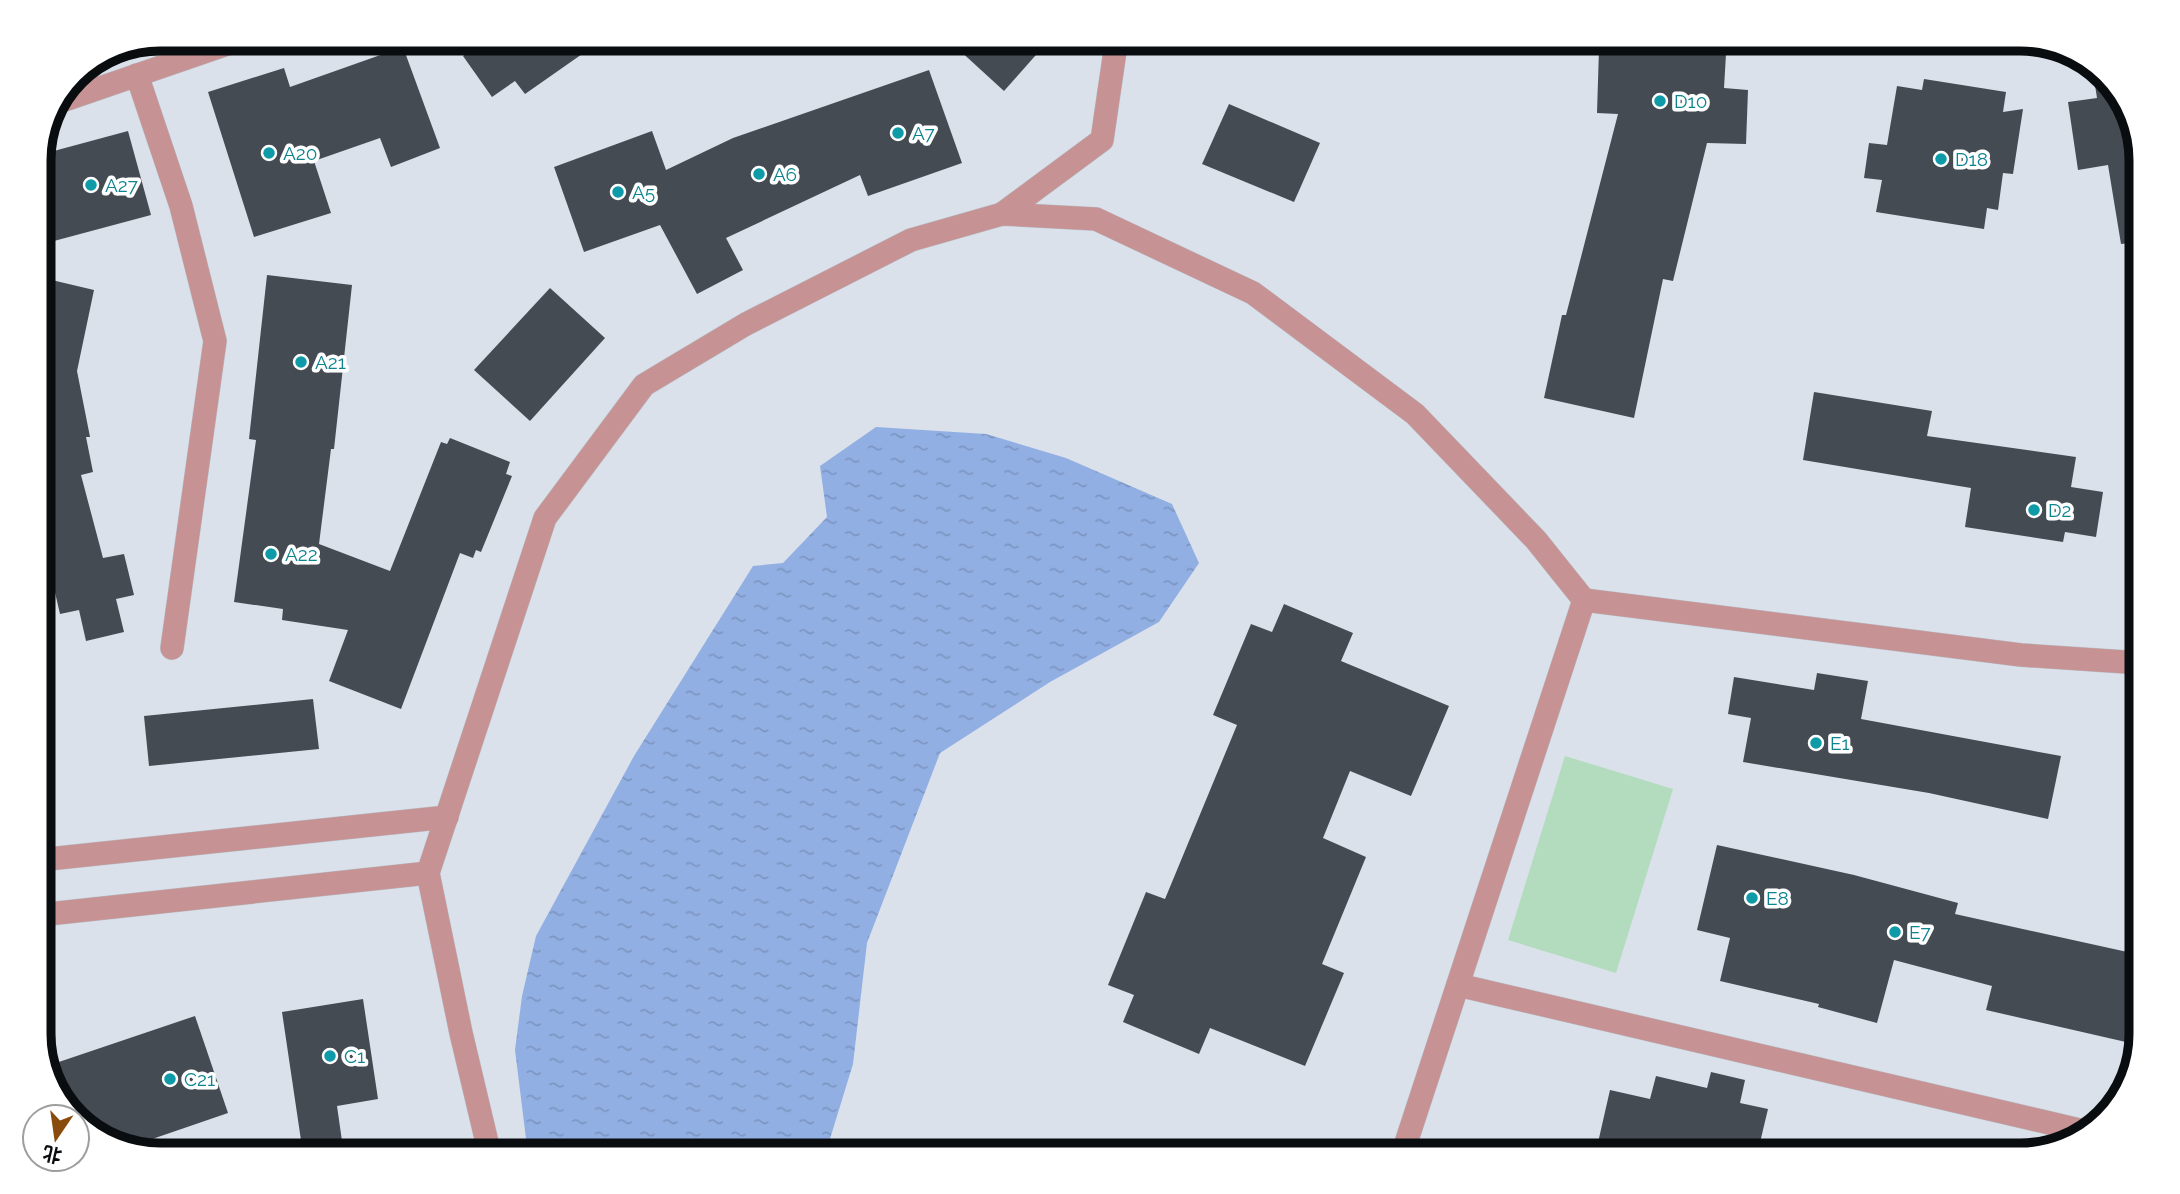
<svg xmlns="http://www.w3.org/2000/svg" width="2180" height="1194" font-family="Raleway,'Noto Sans SC',sans-serif">
	<style>
		.grass { fill: #b2dcbd }
		.forest { fill: url(#forest-firs) }
		.water { fill: url(#water-ripples) }
		.building { fill: #454b52 }
		.lines { fill: none; stroke-linecap: round; stroke-linejoin: round }
		.lane-casing { stroke: #b9bfc7; stroke-width: 24 }
		.lane { stroke: #c79293; stroke-width: 23 }
		.culture-dot { fill: #0f9aa8; stroke: #fff; stroke-width: 2.5 }
		.labels { text-anchor: middle; dominant-baseline: central; stroke-width: 7; stroke-linejoin: round; paint-order: stroke }
		.culture-label { font-size: 19px; fill: #0d838f; stroke: #fff; text-anchor: start }
		.rim { fill: none; stroke: #0a0d10; stroke-width: 9 }
	</style>
	<defs>
		<pattern id="forest-firs" width="22" height="20" patternUnits="userSpaceOnUse" patternTransform="scale(1.75)"><rect width="22" height="20" fill="#84bc94"/><path d="M5 1l3.5 6h-7zM16 11l3.5 6h-7z" fill="#71a07f"/></pattern>
		<pattern id="water-ripples" width="26" height="14" patternUnits="userSpaceOnUse" patternTransform="scale(1.75)"><rect width="26" height="14" fill="#92afe3"/><path d="M2 4q2-2 4 0t4 0M15 11q2-2 4 0t4 0" fill="none" stroke="#7d95c2"/></pattern>
	</defs>
	<rect width="100%" height="100%" fill="#dae1ea"/>
	<polygon class="grass" points="1565,756 1673,789 1616,973 1508,940"/>
	<polygon class="forest" points="165,39 87,65 114,48"/>
	<polygon class="water" points="876,427 986,434 1066,458 1172,504 1199,563 1159,622 1050,682 940,753 867,943 853,1064 825,1155 528,1155 515,1050 522,996 536,936 634,756 753,566 783,563 827,517 820,466"/>
	<g class="building">
		<polygon points="488,38 605,38 525,94 515,81 492,97 463,56"/>
		<polygon points="946,38 1051,38 1004,91"/>
		<polygon points="403,47 440,148 391,167 380,138 314,161 331,213 254,237 208,92 284,68 290,87"/>
		<polygon points="1599,49 1726,54 1724,88 1748,90 1746,144 1707,143 1673,281 1663,279 1634,418 1544,398 1562,315 1566,315 1618,114 1597,113"/>
		<polygon points="929,70 962,163 868,196 860,175 726,238 743,270 697,294 660,225 584,252 554,167 652,131 666,170 733,138"/>
		<polygon points="2098,71 2121,93 2141,152 2141,242 2121,244 2108,165 2078,170 2068,102 2097,98 2093,72"/>
		<polygon points="1924,79 2006,92 2003,112 2023,109 2013,174 2003,173 1998,210 1987,208 1984,229 1876,212 1882,180 1864,178 1869,143 1887,145 1897,86 1922,90"/>
		<polygon points="1229,104 1320,143 1294,202 1202,164"/>
		<polygon points="128,131 151,215 39,245 39,155"/>
		<polygon points="267,275 352,285 334,449 331,449 319,544 390,571 441,442 447,444 450,438 510,462 506,474 512,476 481,552 476,550 473,558 460,553 401,709 329,681 348,630 282,620 283,609 234,602 256,440 249,439"/>
		<polygon points="39,277 94,290 77,371 90,437 86,437 93,472 81,475 103,558 124,554 134,595 116,599 124,632 86,641 79,610 60,614 50,571 39,573"/>
		<polygon points="550,288 605,338 530,421 474,370"/>
		<polygon points="1814,392 1932,411 1927,436 2076,457 2071,487 2103,492 2096,537 2065,532 2063,542 1965,527 1971,488 1803,460"/>
		<polygon points="1284,604 1353,633 1341,661 1449,706 1411,796 1350,771 1323,838 1366,857 1322,964 1344,973 1305,1066 1210,1028 1199,1054 1123,1022 1134,995 1108,985 1146,892 1165,899 1237,725 1213,715 1251,624 1272,632"/>
		<polygon points="1817,673 1868,681 1861,719 2061,756 2048,819 1929,793 1743,762 1751,718 1728,714 1734,677 1814,690"/>
		<polygon points="313,699 319,749 149,766 144,716"/>
		<polygon points="1717,845 1854,875 1958,903 1955,914 2141,955 2141,1034 2139,1045 1986,1010 1992,986 1894,960 1877,1023 1818,1007 1819,1004 1720,981 1730,938 1697,930"/>
		<polygon points="363,999 378,1099 337,1106 342,1141 302,1147 282,1012"/>
		<polygon points="195,1016 228,1113 129,1147 100,1139 59,1101 47,1066"/>
		<polygon points="1711,1072 1745,1080 1740,1103 1768,1109 1757,1155 1635,1155 1597,1147 1610,1090 1650,1099 1656,1076 1707,1088"/>
	</g>
	<g class="lines">
		<g class="lane-casing">
			<g id="lane">
				<polyline points="137,75 181,206 215,341 172,648"/>
				<polyline points="62,101 242,39"/>
				<polyline points="1002,214 1102,140 1115,51 1111,39"/>
				<polyline points="1584,600 2021,655 2141,663"/>
				<polyline points="39,860 447,817"/>
				<polyline points="428,873 461,1033 490,1155"/>
				<polyline points="39,915 428,873 545,518 644,385 746,324 911,240 1002,214 1096,219 1253,293 1415,414 1536,540 1584,600 1402,1155"/>
				<polyline points="1458,985 2088,1132"/>
			</g>
		</g>
		<use href="#lane" class="lane"/>
	</g>
	<g class="culture-dot">
		<circle cx="1660" cy="101" r="7"/>
		<circle cx="898" cy="133" r="7"/>
		<circle cx="269" cy="153" r="7"/>
		<circle cx="1941" cy="159" r="7"/>
		<circle cx="759" cy="174" r="7"/>
		<circle cx="91" cy="185" r="7"/>
		<circle cx="618" cy="192" r="7"/>
		<circle cx="301" cy="362" r="7"/>
		<circle cx="2034" cy="510" r="7"/>
		<circle cx="271" cy="554" r="7"/>
		<circle cx="1816" cy="743" r="7"/>
		<circle cx="1752" cy="898" r="7"/>
		<circle cx="1895" cy="932" r="7"/>
		<circle cx="330" cy="1056" r="7"/>
		<circle cx="170" cy="1079" r="7"/>
	</g>
	<g class="labels">
		<g class="culture-label">
			<text x="1674" y="101">D10</text>
			<text x="912" y="133">A7</text>
			<text x="283" y="153">A20</text>
			<text x="1955" y="159">D18</text>
			<text x="773" y="174">A6</text>
			<text x="105" y="185">A27</text>
			<text x="632" y="192">A5</text>
			<text x="315" y="362">A21</text>
			<text x="2048" y="510">D2</text>
			<text x="285" y="554">A22</text>
			<text x="1830" y="743">E1</text>
			<text x="1766" y="898">E8</text>
			<text x="1909" y="932">E7</text>
			<text x="344" y="1056">C1</text>
			<text x="184" y="1079">C21</text>
		</g>
	</g>
	<path d="M0 0H2180V1194H0ZM160 51H2020A109 109 0 0 1 2129 160V1034A109 109 0 0 1 2020 1143H160A109 109 0 0 1 51 1034V160A109 109 0 0 1 160 51Z" fill="#fff" fill-rule="evenodd"/>
	<path class="rim" d="M160 51H2020A109 109 0 0 1 2129 160V1034A109 109 0 0 1 2020 1143H160A109 109 0 0 1 51 1034V160A109 109 0 0 1 160 51Z"/>
	<g transform="translate(56 1138) rotate(193)"><circle r="33" fill="#ffffff" stroke="#9d9e9f" stroke-width="2"/>
	<path d="M0-5L12 26L0 18L-12 26Z" fill="#884b0b"/>
	<text y="-10" font-size="19" font-weight="bold" text-anchor="middle" fill="#0a0d10">北</text>
	</g>
</svg>
